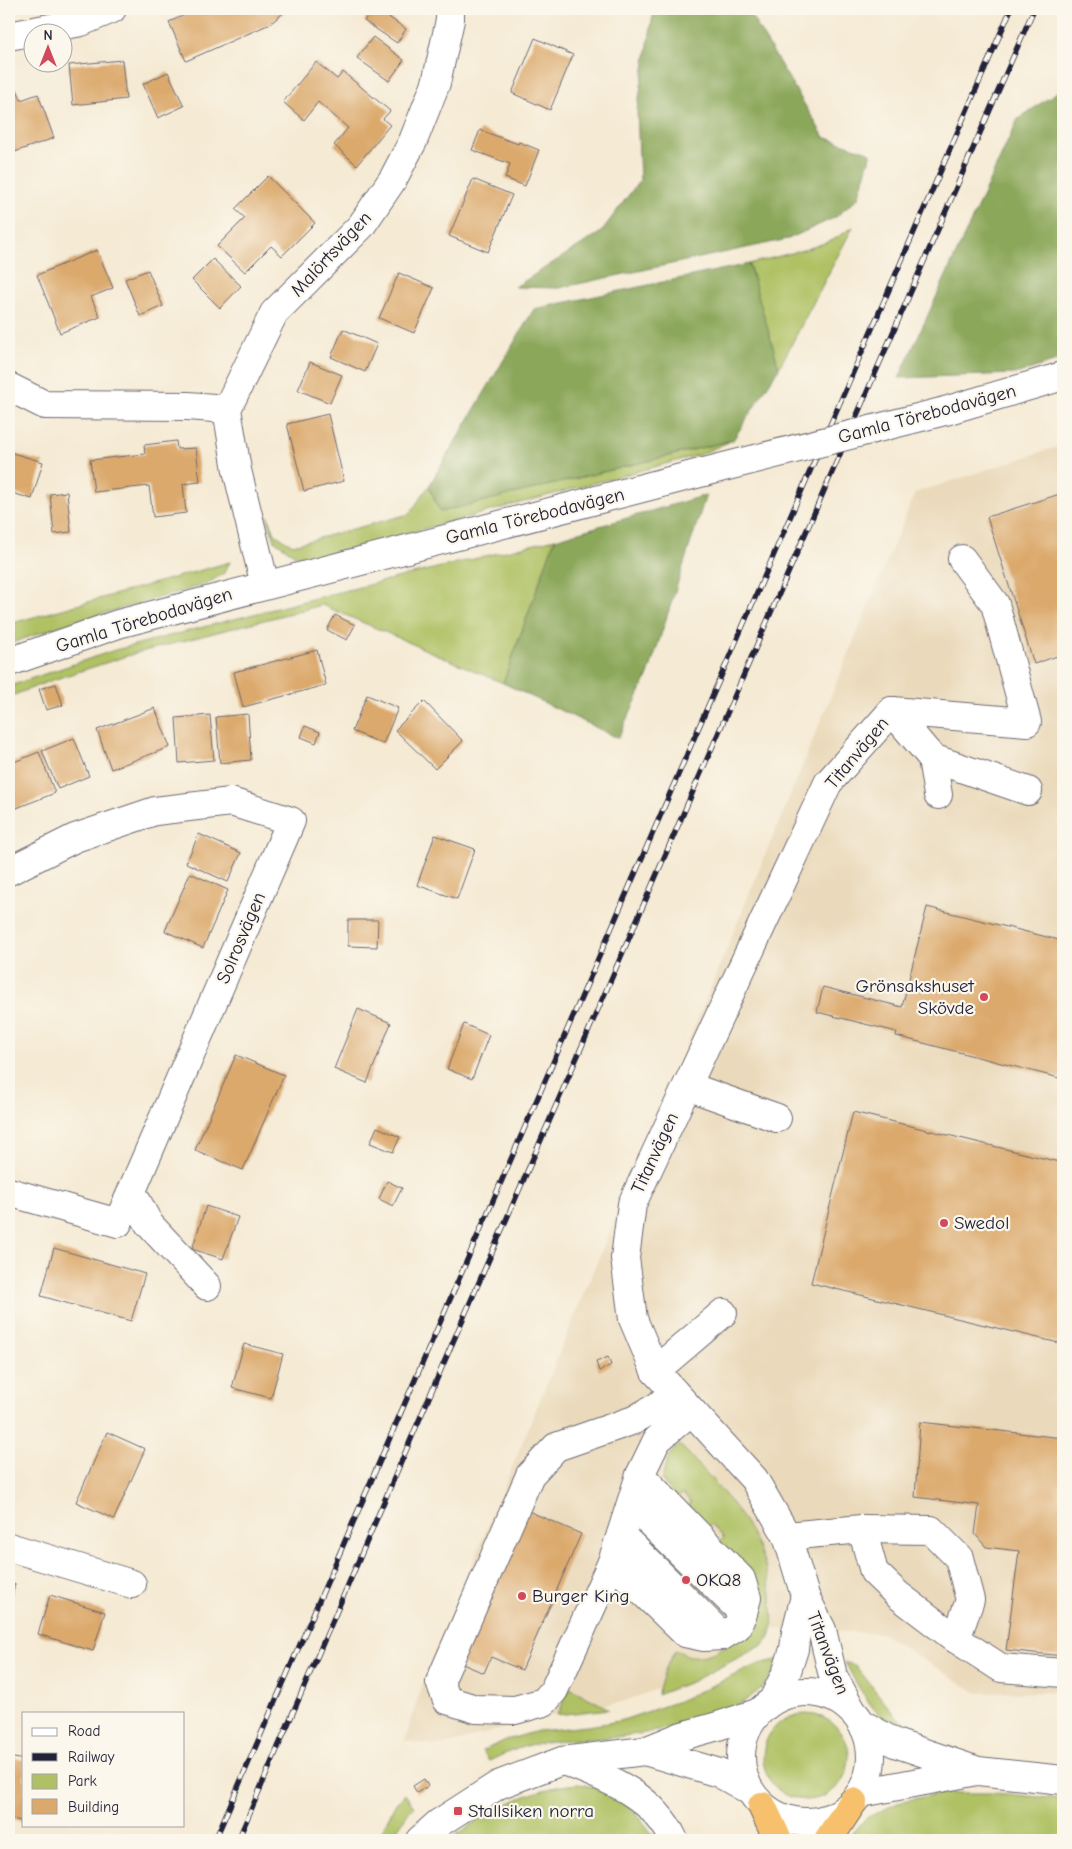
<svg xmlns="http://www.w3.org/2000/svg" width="1072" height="1849" font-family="'Comic Neue',sans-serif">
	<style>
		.built { fill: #ead9ba }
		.green { fill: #afc164; stroke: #687250 }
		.forest { fill: #8ba75a; stroke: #56644a }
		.building { fill: #dba96c }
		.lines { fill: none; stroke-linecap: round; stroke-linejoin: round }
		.minor-casing { stroke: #6c6871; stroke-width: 30 }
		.highway-casing { stroke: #6c6871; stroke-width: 30 }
		.minor { stroke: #fff; stroke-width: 28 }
		.highway { stroke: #f7c06c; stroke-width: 28 }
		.rail-casing { stroke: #22223b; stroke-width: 5.5 }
		.rail { stroke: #fbf7ec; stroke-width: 4; stroke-dasharray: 11; stroke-linecap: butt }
		.minor-bridge-casing { stroke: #6c6871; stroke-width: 30; stroke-linecap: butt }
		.minor-bridge { stroke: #fff; stroke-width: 28 }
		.poi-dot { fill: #d1495b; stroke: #fbf7ec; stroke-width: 2 }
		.labels { text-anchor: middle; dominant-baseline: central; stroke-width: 4.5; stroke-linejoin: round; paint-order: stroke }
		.street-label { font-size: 19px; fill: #22223b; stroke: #fbf7ec }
		.poi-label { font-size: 19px; fill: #22223b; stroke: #fbf7ec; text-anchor: start }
	</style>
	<rect width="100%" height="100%" fill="#fbf7ec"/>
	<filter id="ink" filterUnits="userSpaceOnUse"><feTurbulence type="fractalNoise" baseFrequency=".02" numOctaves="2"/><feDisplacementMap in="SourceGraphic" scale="10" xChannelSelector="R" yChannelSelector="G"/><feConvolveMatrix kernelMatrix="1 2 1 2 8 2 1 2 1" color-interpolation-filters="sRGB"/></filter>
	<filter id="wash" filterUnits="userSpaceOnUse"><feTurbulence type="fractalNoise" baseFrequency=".0096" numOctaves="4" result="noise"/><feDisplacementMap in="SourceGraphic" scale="20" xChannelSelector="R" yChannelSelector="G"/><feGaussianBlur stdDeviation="1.12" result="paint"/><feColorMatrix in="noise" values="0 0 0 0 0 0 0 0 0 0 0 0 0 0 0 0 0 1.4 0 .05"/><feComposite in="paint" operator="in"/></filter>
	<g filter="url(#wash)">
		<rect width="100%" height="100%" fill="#f5ead4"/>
		<polygon class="built" points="1063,445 1063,1692 977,1693 881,1633 764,1629 676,1682 622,1702 571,1710 440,1746 405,1741 420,1690 915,493"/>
		<g class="green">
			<polygon points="853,227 779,368 749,264 807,249 833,240"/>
			<polygon points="733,440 699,455 304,561 275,541 267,515 276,535 293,545 409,514 429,486 440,512"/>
			<polygon points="555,539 503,683 322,605 133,654 50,681 9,697 9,687 21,682 115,650 323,596"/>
			<polygon points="230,562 224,573 207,584 60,626 9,644 9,624"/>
			<path d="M 680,1445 C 726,1494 769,1536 772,1608 C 773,1622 774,1633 765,1644 L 693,1681 L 657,1695 L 665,1670 L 675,1650 C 680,1652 686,1655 691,1656 C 707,1658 724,1648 737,1639 L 717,1544 L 724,1538 L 711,1524 L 705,1529 L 687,1509 L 691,1503 L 683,1494 L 677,1498 L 662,1480 C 665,1468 668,1451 680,1445 Z"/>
			<path d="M 780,1659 C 775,1668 770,1678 764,1685 C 732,1721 653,1733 607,1738 C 584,1740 559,1739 535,1744 C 519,1747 504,1754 489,1761 L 482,1751 L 506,1740 L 538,1731 L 588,1726 L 620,1721 L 676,1702 L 759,1664 Z"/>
			<path d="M 845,1662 L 855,1665 L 859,1670 L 897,1718 L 928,1740 L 919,1742 C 910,1737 900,1732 892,1726 C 870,1710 857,1685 845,1662 Z"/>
			<polygon points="570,1688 609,1709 557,1715"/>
			<circle cx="806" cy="1757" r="43"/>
			<path d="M 579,1784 C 615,1790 637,1810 656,1840 L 449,1840 C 489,1812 529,1787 579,1784 Z"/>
			<polygon points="943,1793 994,1793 1063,1799 1063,1840 847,1840 866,1818 902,1801"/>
			<polygon points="405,1794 414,1807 409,1812 390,1840 377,1840 396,1803"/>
		</g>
		<g class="forest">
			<polygon points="654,9 747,9 824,137 871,153 858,198 836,217 788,239 559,288 515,287 601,232 640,180 637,110"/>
			<polygon points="1063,88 1063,359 1015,374 899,378 1018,119"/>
			<polygon points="749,264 779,368 733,440 440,512 429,486 534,309"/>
			<polygon points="706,495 648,675 618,738 503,683 555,539"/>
		</g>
		<g id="blocks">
			<g class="building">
				<polygon points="198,9 288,9 270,24 186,61 169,22"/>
				<polygon points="372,9 377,9 406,29 397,43 364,21"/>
				<polygon points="373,37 404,60 389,81 357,58"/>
				<polygon points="535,38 573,55 550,110 512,93"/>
				<polygon points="122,60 126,99 73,105 69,65"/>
				<polygon points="316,62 337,79 343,72 390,111 383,119 390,125 357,165 334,145 348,128 318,102 304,120 283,102"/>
				<polygon points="168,72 184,106 158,118 143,84"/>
				<polygon points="17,89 21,100 38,94 54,138 9,154 9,92"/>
				<polygon points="480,130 518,144 519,142 539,150 525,186 505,178 510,164 472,150"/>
				<polygon points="268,176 315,223 282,256 271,246 245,272 217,246 245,218 235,209"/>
				<polygon points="473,179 512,195 488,252 449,236"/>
				<polygon points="97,250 113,288 91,297 100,317 60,333 37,275"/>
				<polygon points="213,259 241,286 220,308 192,280"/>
				<polygon points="148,270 163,306 140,316 125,279"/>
				<polygon points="399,273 434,288 414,333 379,318"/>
				<polygon points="343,329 377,344 365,372 331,357"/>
				<polygon points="310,362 342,375 330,403 298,390"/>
				<polygon points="328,414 344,481 304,491 287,424"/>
				<polygon points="176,441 177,449 196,448 200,482 183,484 186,513 153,517 149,486 94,492 90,460 145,454 144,445"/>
				<polygon points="9,452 43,462 32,499 9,492"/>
				<polygon points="67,492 71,532 54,534 50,494"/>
				<polygon points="1063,493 1063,654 1034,664 987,517"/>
				<polygon points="335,615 355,625 347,640 327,630"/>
				<polygon points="317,650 326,685 243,707 234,672"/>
				<polygon points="56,684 63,705 46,710 39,689"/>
				<polygon points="367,695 398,708 383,744 352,731"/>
				<polygon points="424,701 463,741 435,769 395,730"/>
				<polygon points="155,708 170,747 111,769 97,730"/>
				<polygon points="248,714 251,760 220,763 216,717"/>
				<polygon points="210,715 214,760 179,763 176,718"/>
				<polygon points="305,726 320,732 316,743 301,737"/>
				<polygon points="74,738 89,776 58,789 42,751"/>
				<polygon points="39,752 55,793 9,811 9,764"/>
				<polygon points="199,834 241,853 228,882 186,863"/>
				<polygon points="435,835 475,849 457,899 417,885"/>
				<polygon points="190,873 228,890 203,948 165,931"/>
				<polygon points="927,907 1063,941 1063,1079 896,1036 897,1032 817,1012 823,987 902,1007"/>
				<polygon points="348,920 378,920 377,947 348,946"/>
				<polygon points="358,1009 391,1023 367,1083 334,1069"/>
				<polygon points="464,1024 489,1035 472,1079 447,1069"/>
				<polygon points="236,1055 284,1075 243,1170 195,1150"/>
				<polygon points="853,1112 1063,1163 1063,1344 811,1283"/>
				<polygon points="377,1127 400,1137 393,1152 370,1143"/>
				<polygon points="387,1181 402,1188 393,1206 379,1199"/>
				<polygon points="206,1206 238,1217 223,1259 192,1249"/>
				<polygon points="54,1248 145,1274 131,1321 41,1296"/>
				<polygon points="244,1344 283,1354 271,1398 232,1388"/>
				<polygon points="608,1357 611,1365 599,1371 596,1362"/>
				<polygon points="920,1422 1063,1438 1063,1656 1006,1650 1019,1551 986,1547 980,1540 975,1534 979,1505 915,1497"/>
				<polygon points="107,1432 145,1449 114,1519 76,1502"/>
				<polygon points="526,1510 581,1534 522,1670 491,1657 484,1673 460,1663"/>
				<polygon points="9,1583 15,1584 9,1604"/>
				<polygon points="50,1595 105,1612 93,1651 38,1634"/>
				<polygon points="9,1757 24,1760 24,1822 9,1818"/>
				<polygon points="424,1779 428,1786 417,1793 413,1786"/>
			</g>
		</g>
	</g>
	<g filter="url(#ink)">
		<use href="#blocks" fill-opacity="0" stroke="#6c6871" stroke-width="1"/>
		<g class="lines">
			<g class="minor-casing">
				<g id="minor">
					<polyline points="9,36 81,22 112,9"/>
					<polyline points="9,387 45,405 188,406 227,409"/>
					<polyline points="945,411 1063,376"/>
					<polyline points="265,585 237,470 227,409 274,313 361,226 393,179 413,141 436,83 450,20 450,9"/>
					<polyline points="9,662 118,624 704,472"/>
					<polyline points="892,711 1027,722 995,604 962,559"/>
					<polyline points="892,711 932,758 1028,791"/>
					<polyline points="932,758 938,795"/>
					<polyline points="9,871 75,838 155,811 231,802 291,821 118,1223 9,1192"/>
					<polyline points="687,1086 777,1118"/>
					<polyline points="132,1192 149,1224 207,1286"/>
					<polyline points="655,1371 723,1313"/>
					<polyline points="674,1392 658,1406 634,1420 556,1447 530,1475 440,1682 447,1700 476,1709 515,1710 544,1702 554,1690 612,1562 640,1475 657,1440 691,1411"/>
					<polyline points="631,1504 743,1613"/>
					<polyline points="862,1529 931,1530 959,1558 970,1600 956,1639"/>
					<polyline points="621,1535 722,1636"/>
					<polyline points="787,1536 862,1529 874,1572 898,1595 956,1639 1001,1668 1063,1673"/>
					<polyline points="9,1547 132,1584"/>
					<polyline points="612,1562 685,1633 704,1637 722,1636 737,1627 743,1613 747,1598 741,1579 640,1475"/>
					<circle cx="806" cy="1757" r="65"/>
					<polyline points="773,1700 787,1671 794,1649 796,1632 805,1596"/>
					<polyline points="851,1709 833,1676 822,1630 805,1596 787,1536 754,1479 655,1371 633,1319 625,1258 632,1204 828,783 892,711"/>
					<polyline points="862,1724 895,1743 978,1771 1063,1780"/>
					<polyline points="645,1751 719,1773 749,1790"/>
					<path d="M 566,1762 C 609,1779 653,1795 674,1840"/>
					<polyline points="861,1793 977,1771"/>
					<polyline points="420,1840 439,1823 498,1785 562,1761 645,1751 682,1736 718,1726 757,1713"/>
				</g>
			</g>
			<g class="highway-casing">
				<g id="highway">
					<polyline points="762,1806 778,1840"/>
					<polyline points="828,1840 853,1802"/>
				</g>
			</g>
			<use href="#minor" class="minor"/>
			<use href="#highway" class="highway"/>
			<g class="rail-casing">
				<g id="rail">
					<polyline points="215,1840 1011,9"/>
					<polyline points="238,1840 449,1351 1034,9"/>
				</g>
			</g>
			<use href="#rail" class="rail"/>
			<g class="minor-bridge-casing">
				<polyline id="minor-bridge" points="704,472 945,411"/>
			</g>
			<use href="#minor-bridge" class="minor-bridge"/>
		</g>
	</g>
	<g class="poi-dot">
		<circle cx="984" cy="997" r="5"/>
		<circle cx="944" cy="1223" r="5"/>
		<circle cx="686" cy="1580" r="5"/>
		<circle cx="522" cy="1596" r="5"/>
		<rect x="453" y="1806" width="10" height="10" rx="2.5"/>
	</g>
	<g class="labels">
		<g class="street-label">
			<text transform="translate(331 254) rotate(-47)">Malörtsvägen</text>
			<text transform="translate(927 414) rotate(-15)">Gamla Törebodavägen</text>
			<text transform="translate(535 516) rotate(-14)">Gamla Törebodavägen</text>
			<text transform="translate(144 620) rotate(-17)">Gamla Törebodavägen</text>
			<text transform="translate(857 753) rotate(-50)">Titanvägen</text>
			<text transform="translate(241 938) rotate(-67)">Solrosvägen</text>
			<text transform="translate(655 1153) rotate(-65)">Titanvägen</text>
			<text transform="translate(828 1653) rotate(69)">Titanvägen</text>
		</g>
		<g class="poi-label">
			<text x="974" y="986" text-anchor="end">Grönsakshuset<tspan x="974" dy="22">Skövde</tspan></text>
			<text x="954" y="1223">Swedol</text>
			<text x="696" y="1580">OKQ8</text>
			<text x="532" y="1596">Burger King</text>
			<text x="468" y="1811">Stallsiken norra</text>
		</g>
	</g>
	<rect width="1072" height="1849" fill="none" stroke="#fbf7ec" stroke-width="30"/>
	<rect x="22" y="1712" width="162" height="115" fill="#fbf7ec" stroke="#a4a2a5"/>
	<rect x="32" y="1728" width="25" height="8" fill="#ffffff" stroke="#a4a2a5"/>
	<text x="68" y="1736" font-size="15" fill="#22223b">Road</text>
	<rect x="32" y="1753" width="25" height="8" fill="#22223b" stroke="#a4a2a5"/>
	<text x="68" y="1762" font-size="15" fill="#22223b">Railway</text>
	<rect x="32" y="1774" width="25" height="15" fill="#afc164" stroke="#a4a2a5"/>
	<text x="68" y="1786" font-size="15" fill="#22223b">Park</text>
	<rect x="32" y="1799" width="25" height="15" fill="#dba96c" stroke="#a4a2a5"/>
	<text x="68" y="1812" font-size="15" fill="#22223b">Building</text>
	<g transform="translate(48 48)"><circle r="24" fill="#fbf7ec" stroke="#a4a2a5"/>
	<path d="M0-4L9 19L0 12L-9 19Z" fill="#d1495b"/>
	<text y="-8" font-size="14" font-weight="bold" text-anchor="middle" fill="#22223b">N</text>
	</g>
</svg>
